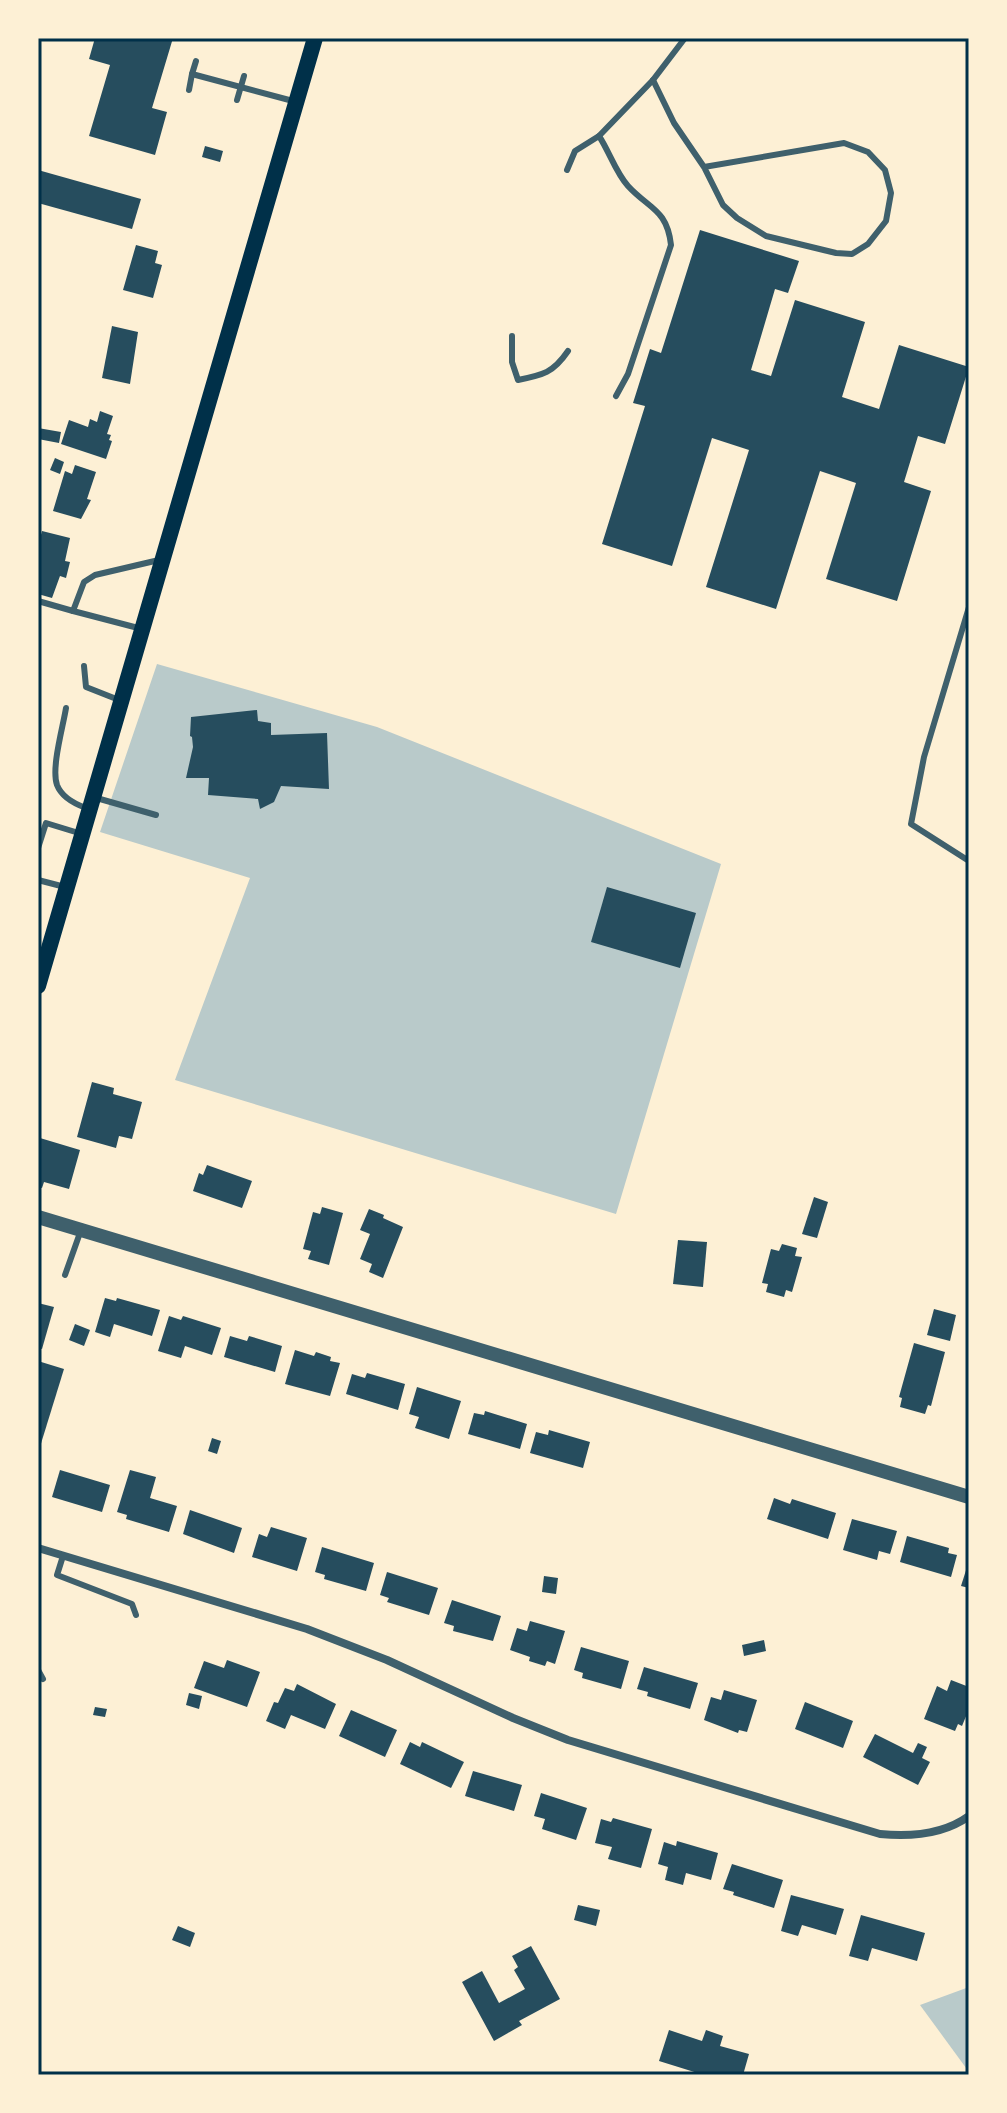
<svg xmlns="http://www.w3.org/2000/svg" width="1007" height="2113" font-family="'Titillium Web',sans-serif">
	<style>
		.green { fill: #b9caca }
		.building { fill: #264d5e }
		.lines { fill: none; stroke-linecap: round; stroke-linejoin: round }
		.service { stroke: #3f606c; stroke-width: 6 }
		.minor { stroke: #3f606c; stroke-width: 8 }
		.tertiary { stroke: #3f606c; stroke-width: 14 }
		.secondary { stroke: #003049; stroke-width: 16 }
		.neatline { fill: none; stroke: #003049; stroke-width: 3 }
	</style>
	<rect width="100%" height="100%" fill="#fdf0d5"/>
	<g class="green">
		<polygon points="157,664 377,727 721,864 616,1214 175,1080 250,878 100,832"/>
		<polygon points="969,1987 969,2072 920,2005"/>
	</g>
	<g class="building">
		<polygon points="95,38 173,38 152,108 167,112 155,155 89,136 110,65 89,59"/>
		<polygon points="205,146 223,151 220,162 202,157"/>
		<polygon points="38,170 141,199 132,229 38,203"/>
		<polygon points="700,230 799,261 788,293 775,289 751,370 771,376 795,300 865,322 842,397 879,409 899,345 969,367 945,444 918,436 904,482 931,491 897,601 826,579 856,483 820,471 776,609 706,587 749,450 712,438 672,566 602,544 645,406 633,403 650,349 661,353"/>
		<polygon points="136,245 158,251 155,263 162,265 153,298 123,290"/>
		<polygon points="112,326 138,332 130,384 102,378"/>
		<polygon points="100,411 113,416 107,434 111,435 109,440 112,441 106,459 61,444 69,420 88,427 90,419 97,422"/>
		<polygon points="38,428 61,432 59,443 38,439"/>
		<polygon points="55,458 64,462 60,474 50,470"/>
		<polygon points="75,465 96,472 87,499 91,500 81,519 53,511 65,471 72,474"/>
		<polygon points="42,531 70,538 65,561 70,562 66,578 60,576 52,598 38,594 38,546"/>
		<polygon points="257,710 258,721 271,723 271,735 327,733 329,789 281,786 274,802 260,809 258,799 208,795 209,778 186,778 193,747 192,737 190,736 191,717"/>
		<polygon points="607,887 696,913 680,968 591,942"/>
		<polygon points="92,1082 114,1088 113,1094 142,1102 132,1139 119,1136 116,1148 77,1137"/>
		<polygon points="40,1138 80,1150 69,1189 44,1182 42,1188 38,1187"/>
		<polygon points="207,1165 252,1181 242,1208 193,1191 199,1173 203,1175"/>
		<polygon points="814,1197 828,1202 817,1238 802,1234"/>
		<polygon points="322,1207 343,1213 329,1265 308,1259 311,1251 303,1249 313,1212 320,1214"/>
		<polygon points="369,1209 384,1215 383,1218 403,1227 383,1278 369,1272 372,1264 360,1259 370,1234 360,1230"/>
		<polygon points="678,1240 707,1242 703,1287 673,1284"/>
		<polygon points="782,1244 797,1248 795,1256 802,1257 792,1292 786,1290 784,1297 766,1292 768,1284 762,1283 771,1249 779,1251"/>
		<polygon points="105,1298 116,1301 117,1298 160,1310 152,1336 114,1324 110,1337 95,1332"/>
		<polygon points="38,1303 54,1307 42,1349 38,1348"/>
		<polygon points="934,1309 956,1315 950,1341 927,1335"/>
		<polygon points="169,1316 181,1320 183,1316 221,1328 212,1355 185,1346 181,1358 158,1351"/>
		<polygon points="75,1324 90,1330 84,1346 69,1340"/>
		<polygon points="230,1336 247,1341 249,1336 282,1346 275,1372 224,1357"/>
		<polygon points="914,1343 945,1352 931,1406 928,1405 925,1414 900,1407 902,1398 899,1397"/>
		<polygon points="295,1350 314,1356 316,1352 331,1357 330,1361 340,1363 330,1396 285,1384"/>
		<polygon points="38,1361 64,1369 39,1450 38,1450"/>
		<polygon points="367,1373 405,1384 398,1410 346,1394 352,1374 365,1378"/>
		<polygon points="417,1387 461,1401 449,1439 415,1428 419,1417 409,1414"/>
		<polygon points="485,1411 527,1424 520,1449 468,1434 474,1413 484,1415"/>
		<polygon points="549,1430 590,1442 583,1468 530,1453 536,1432 548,1435"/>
		<polygon points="212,1438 221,1441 217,1454 208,1451"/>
		<polygon points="60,1470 110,1485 102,1512 52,1497"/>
		<polygon points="130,1470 156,1477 150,1498 177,1506 169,1532 126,1519 127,1515 117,1512"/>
		<polygon points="774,1498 790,1504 792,1499 836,1513 828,1539 767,1519"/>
		<polygon points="190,1510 242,1528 234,1553 183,1534"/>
		<polygon points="852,1519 897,1531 890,1554 879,1551 877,1560 843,1550"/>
		<polygon points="271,1527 307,1538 297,1571 252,1557 259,1534 267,1537"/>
		<polygon points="907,1536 949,1548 948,1553 957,1555 951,1577 900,1562"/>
		<polygon points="322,1547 374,1563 366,1591 324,1579 325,1575 315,1572"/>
		<polygon points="968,1564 969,1564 969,1588 961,1586"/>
		<polygon points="387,1572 438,1588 429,1615 387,1602 389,1598 380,1595"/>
		<polygon points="544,1576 558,1578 556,1594 542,1592"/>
		<polygon points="452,1600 501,1616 493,1641 453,1631 454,1626 444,1623"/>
		<polygon points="530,1621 565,1631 555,1664 547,1661 545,1666 529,1661 530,1657 510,1650 517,1628 527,1631"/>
		<polygon points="764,1640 766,1651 744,1656 742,1645"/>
		<polygon points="581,1647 629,1661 621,1689 582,1678 583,1673 574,1670"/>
		<polygon points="227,1660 260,1672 247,1707 194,1688 204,1661 224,1668"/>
		<polygon points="644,1667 698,1683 690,1709 647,1696 648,1692 637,1689"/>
		<polygon points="951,1680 969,1687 966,1707 969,1709 962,1726 958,1724 955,1731 924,1719 937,1686 947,1691"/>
		<polygon points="297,1684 336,1704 325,1729 291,1715 285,1729 266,1721 274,1702 278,1703 285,1688 294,1691"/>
		<polygon points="724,1690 757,1700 747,1732 739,1730 738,1733 704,1720 711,1697 721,1700"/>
		<polygon points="189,1693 202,1696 199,1709 186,1705"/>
		<polygon points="805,1702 853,1721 843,1748 795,1729"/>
		<polygon points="95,1707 107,1709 105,1717 93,1715"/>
		<polygon points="351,1710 397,1730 385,1757 339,1736"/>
		<polygon points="875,1734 913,1753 918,1743 927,1747 922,1758 930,1762 918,1785 863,1757"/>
		<polygon points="410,1742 420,1747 422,1742 464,1762 451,1788 400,1764"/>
		<polygon points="473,1771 522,1785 514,1811 465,1796"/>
		<polygon points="541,1793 587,1808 576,1840 542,1829 545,1819 534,1816"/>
		<polygon points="613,1818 652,1829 641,1868 608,1859 612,1847 595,1843 601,1819 611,1822"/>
		<polygon points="677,1841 718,1853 711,1880 686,1873 683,1885 665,1880 668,1867 658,1864 664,1842 676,1846"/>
		<polygon points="732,1864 783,1880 774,1908 733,1895 734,1892 723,1889"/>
		<polygon points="791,1895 844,1909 836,1935 802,1925 798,1936 781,1931"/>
		<polygon points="578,1905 600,1910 596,1926 574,1920"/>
		<polygon points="861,1915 925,1933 917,1961 872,1948 868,1961 849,1956"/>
		<polygon points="178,1926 195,1933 190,1947 172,1940"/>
		<polygon points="531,1946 560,1999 519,2021 522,2025 494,2041 462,1982 482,1971 499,2003 525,1989 514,1970 518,1967 512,1956"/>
		<polygon points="669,2030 702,2041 706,2030 723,2036 720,2046 749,2054 743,2075 704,2075 659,2061"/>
	</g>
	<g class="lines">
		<g class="service">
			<polyline points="196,61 192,74 293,101"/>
			<polyline points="653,80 674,123 704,167 723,205 737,218 766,236 836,253 852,254 868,244 886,221 891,193 885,170 868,152 844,143 704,167"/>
			<polyline points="189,90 192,74"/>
			<polyline points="237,100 244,76"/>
			<path d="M 599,136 C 609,151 616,173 628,186 C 649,209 667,209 671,245 L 628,374 L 616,396"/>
			<polyline points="567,170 575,151 599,136 653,80 685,38"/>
			<path d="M 512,336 L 512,362 L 518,380 C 543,375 553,373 568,351"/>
			<polyline points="38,601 73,611"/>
			<polyline points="969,607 924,757 911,824 969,861"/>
			<polyline points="142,629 73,611 84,582 95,575 159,560"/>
			<polyline points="84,666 86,687 119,700"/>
			<path d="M 66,708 C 63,727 51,768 57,785 C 62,798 75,804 86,808"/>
			<polyline points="93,797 156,815"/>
			<polyline points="38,848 46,823 82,834"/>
			<polyline points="38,880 65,887"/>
			<polyline points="65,1275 81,1230"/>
			<polyline points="63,1556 57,1575 132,1604 136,1615"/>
			<polyline points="38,1670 43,1679"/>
		</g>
		<path class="minor" d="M 38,1548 L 307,1629 L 387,1660 L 513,1718 L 568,1740 L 880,1834 C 911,1837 943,1835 969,1816"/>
		<polyline class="tertiary" points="38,1217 969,1497"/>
		<polyline class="secondary" points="38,986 315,38"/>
	</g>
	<rect width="1007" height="2113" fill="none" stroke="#fdf0d5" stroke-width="80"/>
	<rect x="40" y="40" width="927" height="2033" class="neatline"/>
</svg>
